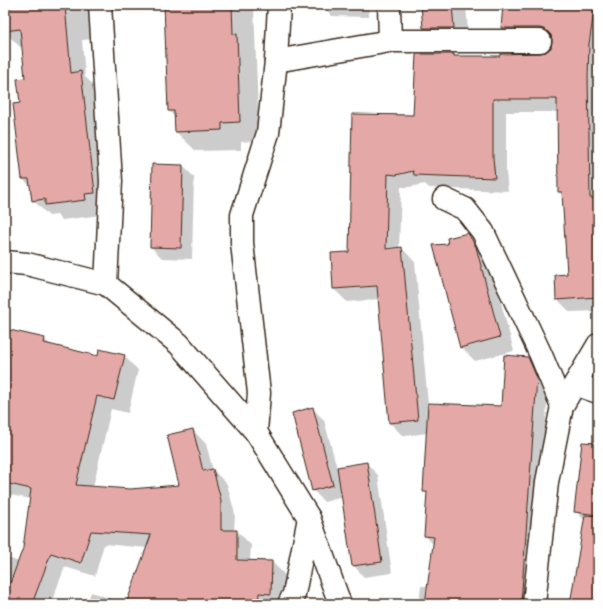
<svg xmlns="http://www.w3.org/2000/svg" width="603" height="609" font-family="Itim,sans-serif">
	<style>
		.shadow { fill: #0003 }
		.building { fill: #e4a9a7; stroke: #3b2a1e }
		.lines { fill: none; stroke-linecap: round; stroke-linejoin: round }
		.minor-casing { stroke: #3b2a1e; stroke-width: 25 }
		.minor { stroke: #fff; stroke-width: 22 }
	</style>
	<rect width="100%" height="100%" fill="#fff"/>
	<filter id="ink" filterUnits="userSpaceOnUse"><feTurbulence type="fractalNoise" baseFrequency=".025" numOctaves="2"/><feDisplacementMap in="SourceGraphic" scale="8" xChannelSelector="R" yChannelSelector="G"/><feConvolveMatrix kernelMatrix="1 2 1 2 8 2 1 2 1" color-interpolation-filters="sRGB"/></filter>
	<g filter="url(#ink)">
		<g class="shadow">
			<polygon points="5,5 90,5 93,39 82,40 85,77 97,88 101,215 62,220 57,215 49,216 33,200 31,187 23,179 26,79 23,46 20,47 5,32"/>
			<polygon points="165,5 254,5 259,141 241,142 241,150 196,151 176,132 175,117 169,111"/>
			<polygon points="322,5 369,5 369,17 332,16"/>
			<polygon points="422,5 466,5 469,44 439,44 424,28"/>
			<polygon points="504,5 598,5 598,311 570,312 557,299 568,275 563,195 559,191 558,112 506,112 506,172 508,191 429,188 425,184 409,187 401,187 399,249 402,248 415,262 428,404 502,408 527,357 540,370 548,390 533,604 419,604 421,586 428,586 434,545 425,536 428,494 424,491 428,433 403,436 390,423 379,299 347,302 334,289 350,253 414,116 454,54 456,57 500,57 540,54 547,52 552,47 553,41 515,41 502,28"/>
			<polygon points="183,166 194,177 192,259 162,258 151,247"/>
			<polygon points="467,234 481,248 490,262 514,351 475,361 461,347 450,245"/>
			<polygon points="5,330 44,339 52,346 98,357 124,356 138,370 128,413 111,409 93,487 130,490 181,486 193,430 206,444 213,470 227,484 235,514 234,531 237,531 251,545 250,561 272,562 286,576 284,604 87,604 91,592 128,604 147,548 104,544 95,576 65,567 51,603 55,604 5,604 5,557 22,563 31,499 5,494"/>
			<polygon points="313,409 324,420 337,468 367,464 378,475 392,573 364,577 353,565 343,497 324,502 313,490"/>
			<polygon points="598,468 598,604 571,604 585,521 576,511"/>
			<polygon points="548,603 560,604 547,604"/>
		</g>
		<g class="building">
			<polygon points="5,5 65,5 71,73 81,71 95,193 85,194 86,200 45,205 45,199 32,201 29,179 22,179 13,104 20,103 17,79 25,78 20,29 5,31"/>
			<polygon points="164,5 232,5 233,34 237,34 240,122 222,123 222,130 175,132 174,111 168,111"/>
			<polygon points="421,5 452,5 454,28 423,28"/>
			<polygon points="503,5 595,5 589,44 588,76 590,198 594,198 598,264 598,297 556,300 555,275 567,274 562,192 558,192 557,99 493,99 493,158 495,178 414,175 413,171 396,175 388,174 386,249 402,247 418,420 389,423 377,286 333,289 331,253 349,252 352,114 413,115 416,54 454,54 454,56 500,56 500,54 540,53 546,52 551,48 552,41 551,35 546,30 540,28 501,28"/>
			<polygon points="152,164 183,165 181,248 150,247"/>
			<polygon points="468,233 476,247 500,337 460,348 433,245 448,244 447,238"/>
			<polygon points="5,329 45,338 44,343 98,356 99,349 125,355 114,400 97,396 76,485 130,489 179,485 167,435 193,429 203,471 213,469 221,500 221,530 237,530 237,560 272,561 271,594 259,593 258,604 126,604 151,535 91,531 81,563 51,553 32,604 5,604 5,597 23,548 31,489 5,483"/>
			<polygon points="504,355 528,357 537,378 521,604 425,604 434,537 424,536 427,492 423,492 428,403 501,406"/>
			<polygon points="313,407 333,485 312,491 292,413"/>
			<polygon points="582,442 598,443 598,515 574,512"/>
			<polygon points="367,462 382,562 352,566 337,467"/>
			<polygon points="585,515 598,516 598,604 570,604"/>
		</g>
		<g class="lines">
			<g class="minor-casing">
				<g id="minor">
					<polyline points="100,5 111,181 106,284"/>
					<polyline points="389,5 390,41"/>
					<polyline points="276,61 390,41 540,41"/>
					<polyline points="444,199 465,209 483,232 541,355 562,406"/>
					<polyline points="5,262 27,264 106,284 179,344 256,432 309,518 340,604"/>
					<polyline points="575,384 598,392"/>
					<polyline points="256,432 259,393 242,243 242,215 268,133 276,61 279,5"/>
					<polyline points="289,604 294,594 309,518"/>
					<polyline points="534,604 547,482 562,406 598,345"/>
				</g>
			</g>
			<use href="#minor" class="minor"/>
		</g>
	</g>
	<rect width="603" height="609" fill="none" stroke="#fff" stroke-width="20"/>
	<rect x="10" y="10" width="583" height="589" fill="none" stroke="#3b2a1e" stroke-width="1.5" filter="url(#ink)"/>
</svg>
